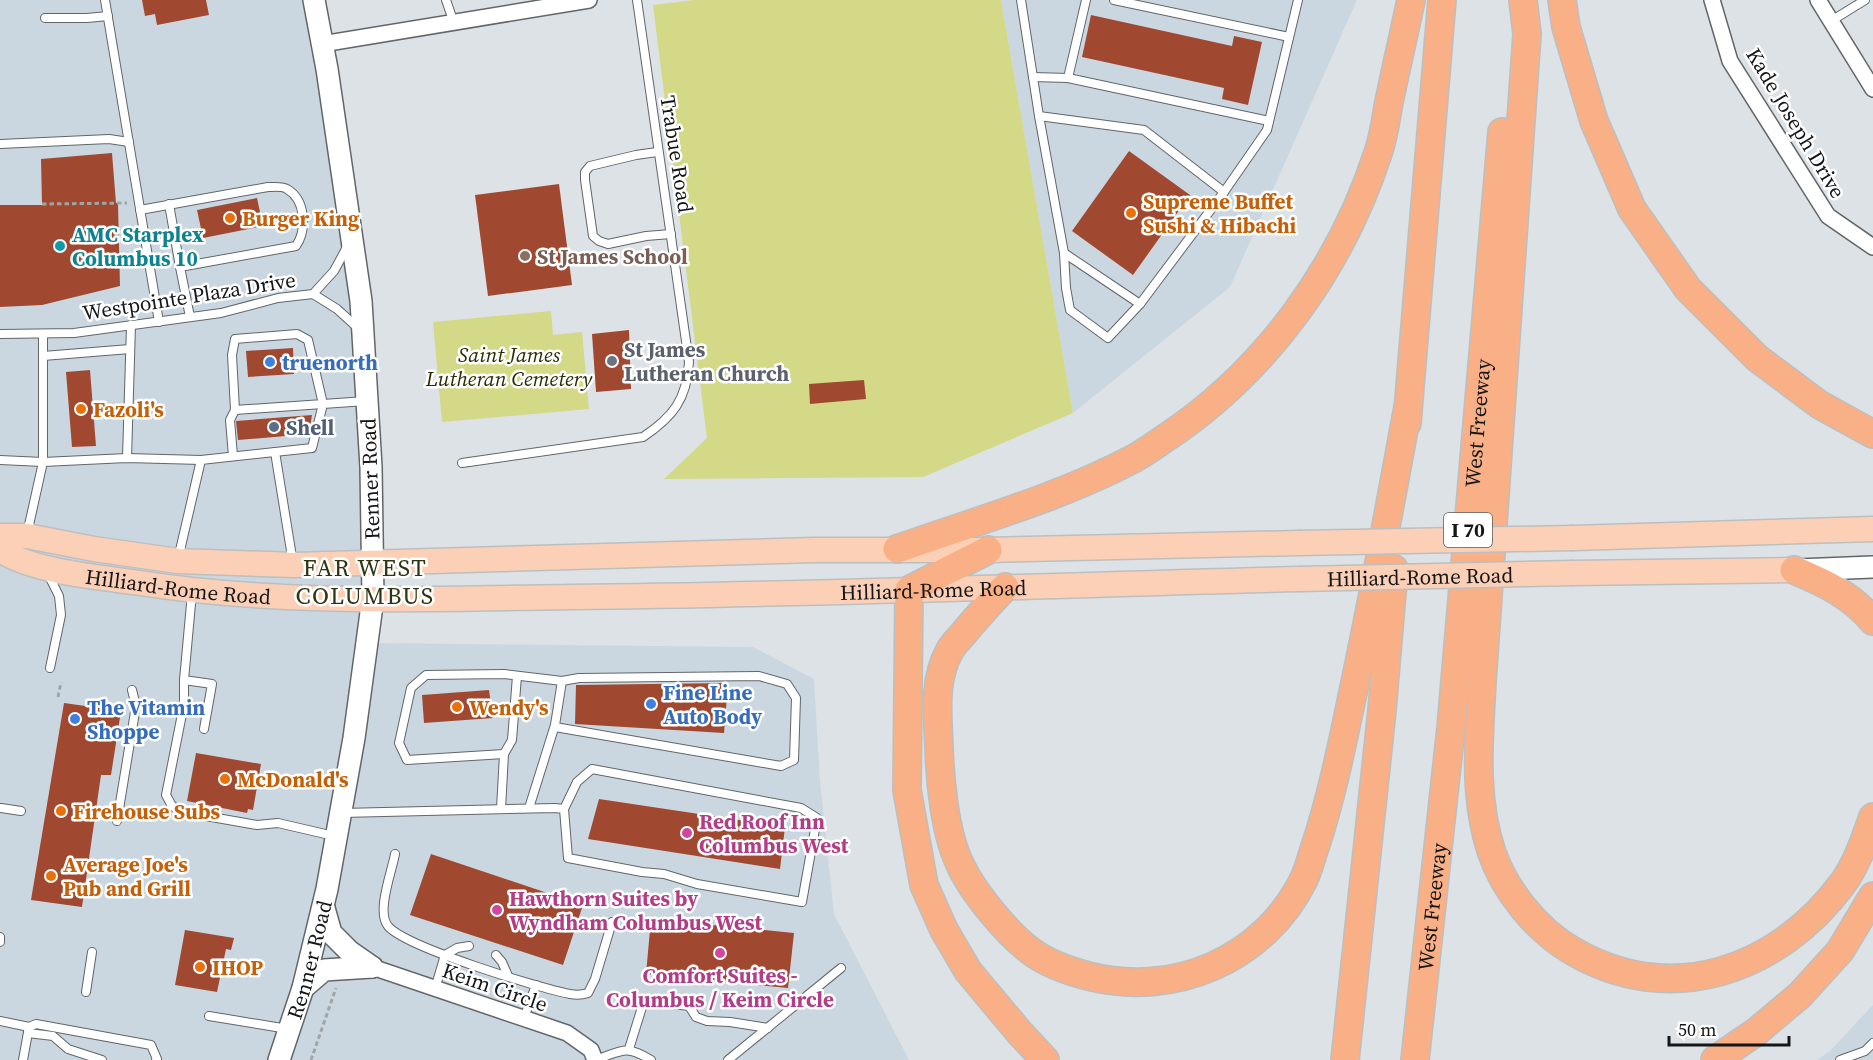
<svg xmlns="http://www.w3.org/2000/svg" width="1873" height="1060" font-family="'Source Serif 4',serif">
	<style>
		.built { fill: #cbd7e0 }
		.green { fill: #d3d987 }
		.building { fill: #a14830 }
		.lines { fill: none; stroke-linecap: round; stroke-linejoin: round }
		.service-casing { stroke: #616669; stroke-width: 10 }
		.minor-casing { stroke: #616669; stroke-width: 18 }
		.secondary-casing { stroke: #616669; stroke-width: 24 }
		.primary-casing { stroke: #bdbebe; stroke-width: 27 }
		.motorway-casing { stroke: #bdbebe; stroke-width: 30 }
		.path { stroke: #a0a5a8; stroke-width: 3; stroke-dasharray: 4.5 3; stroke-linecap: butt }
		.service { stroke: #fff; stroke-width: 8 }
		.minor { stroke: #fff; stroke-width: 15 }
		.secondary { stroke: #fff; stroke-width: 21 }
		.primary { stroke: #fcd0b7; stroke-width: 24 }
		.motorway { stroke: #fab087; stroke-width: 27 }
		.primary-bridge-casing { stroke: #bdbebe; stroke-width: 27; stroke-linecap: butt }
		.primary-bridge { stroke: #fcd0b7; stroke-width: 24 }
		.food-dot { fill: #e8710a; stroke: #fff; stroke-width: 2 }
		.culture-dot { fill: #0f9aa8; stroke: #fff; stroke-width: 2 }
		.education-dot { fill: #8d6e63; stroke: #fff; stroke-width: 2 }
		.worship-dot { fill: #6b7280; stroke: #fff; stroke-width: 2 }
		.shop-dot { fill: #3f7fe0; stroke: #fff; stroke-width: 2 }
		.service-dot { fill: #5c6f8a; stroke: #fff; stroke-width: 2 }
		.hotel-dot { fill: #d1479c; stroke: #fff; stroke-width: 2 }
		.labels { text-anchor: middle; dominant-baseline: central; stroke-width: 5; stroke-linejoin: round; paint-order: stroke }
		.shield { fill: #fff; stroke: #5a5c5d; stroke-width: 1.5 }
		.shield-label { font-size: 20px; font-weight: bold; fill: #141618 }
		.street-label { font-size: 21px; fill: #141618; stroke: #fff }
		.food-label { font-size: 21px; font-weight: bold; fill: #c56008; stroke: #fff; text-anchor: start }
		.culture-label { font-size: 21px; font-weight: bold; fill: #0d838f; stroke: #fff; text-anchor: start }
		.education-label { font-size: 21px; font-weight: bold; fill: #785e54; stroke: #fff; text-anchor: start }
		.worship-label { font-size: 21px; font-weight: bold; fill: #5b616d; stroke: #fff; text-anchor: start }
		.park-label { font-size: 21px; font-style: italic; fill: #2b2d01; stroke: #fff }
		.shop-label { font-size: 21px; font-weight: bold; fill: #366cbe; stroke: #fff; text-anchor: start }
		.service-label { font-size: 21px; font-weight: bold; fill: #4e5e75; stroke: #fff; text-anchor: start }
		.hotel-label { font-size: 21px; font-weight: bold; fill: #b23c85; stroke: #fff; text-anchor: start }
		.quarter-label { font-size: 24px; letter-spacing: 1.5px; fill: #2d3610; stroke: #fff }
	</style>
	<rect width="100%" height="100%" fill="#dde2e6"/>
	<g class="built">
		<polygon points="0,0 314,0 352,238 368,643 753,647 814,679 820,781 834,914 909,1060 0,1060"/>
		<polygon points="1001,0 1357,0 1230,287 1073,413"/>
		<polygon points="1873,1005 1873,1060 1817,1060 1830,1051"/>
	</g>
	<g class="green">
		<polygon points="694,0 1001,0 1073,413 923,477 664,479 707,438 653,5"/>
		<polygon points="551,311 553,335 582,332 589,409 442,422 433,322"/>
	</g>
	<g class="building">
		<polygon points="142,0 206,0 209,15 157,25 155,14 145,16"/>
		<polygon points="1091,15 1232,46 1234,36 1262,42 1248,105 1222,99 1224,88 1082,57"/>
		<polygon points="1129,151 1190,195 1133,275 1072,231"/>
		<polygon points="112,153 116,203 118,203 120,286 42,305 0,307 0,205 42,205 41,159"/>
		<polygon points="559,184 572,285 488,296 475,195"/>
		<polygon points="257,198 263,226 203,238 197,210"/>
		<polygon points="629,330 631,389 596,392 592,334"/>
		<polygon points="293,348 294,374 248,377 246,351"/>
		<polygon points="90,370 96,446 72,447 66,372"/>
		<polygon points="864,380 866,399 810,404 809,384"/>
		<polygon points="312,415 309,434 238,440 236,421"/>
		<polygon points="728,683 724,733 575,724 576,685"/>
		<polygon points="489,690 493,718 424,723 422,695"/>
		<polygon points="64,703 121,711 111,775 101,775 82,907 31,900"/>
		<polygon points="196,753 261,764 253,810 248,809 247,813 187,801"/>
		<polygon points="599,799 785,827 780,869 588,839"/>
		<polygon points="431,854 583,905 563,965 410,915"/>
		<polygon points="651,919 794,933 788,988 646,974"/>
		<polygon points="185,930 234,938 231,950 226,949 217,992 175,985"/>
	</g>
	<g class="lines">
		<g class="service-casing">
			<g id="service">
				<polyline points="105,0 159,322"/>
				<polyline points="446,0 454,23"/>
				<polyline points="1021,0 1039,116 1144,130 1224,192 1267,130 1298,0"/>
				<polyline points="1114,0 1289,37"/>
				<polyline points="45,18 87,18 108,16"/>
				<polyline points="1831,21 1865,0"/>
				<polyline points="1033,77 1068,78 1269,121"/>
				<polyline points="1068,78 1086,0"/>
				<polyline points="1039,116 1064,253 1140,304 1224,192"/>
				<polyline points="0,144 109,139 129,142"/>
				<polyline points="657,152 636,155 590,166 585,172 585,180 593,236 599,241 608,244 646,236 671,234"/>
				<polyline points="169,204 180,267"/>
				<path d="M 140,210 L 268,187 C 274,187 283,186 287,189 C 306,200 307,230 296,246 L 180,267 L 190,317"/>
				<polyline points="1064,253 1066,288 1070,310 1108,338 1140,304"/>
				<polyline points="313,294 334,271 347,247"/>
				<polyline points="313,294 337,309 359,329"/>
				<polyline points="0,334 74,333 221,313 278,298 313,294"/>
				<polygon points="297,334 308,340 323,404 235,410 232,355 235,339"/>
				<polyline points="43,356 130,349"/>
				<polyline points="275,452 293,563"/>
				<polyline points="233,456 230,420 235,410"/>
				<polyline points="127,458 131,325"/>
				<polyline points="0,460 43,462 127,458 201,460 312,448 323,404 366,401"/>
				<path d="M 462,463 L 643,437 C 673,417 687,399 689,362 L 637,0"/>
				<polyline points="27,534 43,462 43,334"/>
				<polyline points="178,559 201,460"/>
				<polyline points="48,574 59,596 61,615 50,668"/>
				<polyline points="192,593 184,680 212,684 204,729"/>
				<polyline points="184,680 184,704 166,795 172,806 183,812 257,825 278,823 334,836"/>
				<polyline points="555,727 781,766 794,760 796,698 787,684 759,676 579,678 562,681"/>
				<polyline points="504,754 407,760 399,743 411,688 426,675 504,674 562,681 555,725 529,808"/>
				<polyline points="1,808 21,811"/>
				<polyline points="501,809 504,754 512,740 517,676"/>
				<polyline points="342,813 555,808 564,809 568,858 642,872 664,874 697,884 802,902 817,818 801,808 592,769 577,782 564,809"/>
				<polyline points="117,821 136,706 132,690"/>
				<path d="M 395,854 C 392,871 376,912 388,926 C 405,947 539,988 570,994 C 576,995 582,995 588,993 L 595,979 L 612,922"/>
				<polyline points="0,942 0,937"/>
				<polyline points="496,955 502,962 508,976"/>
				<polyline points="435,989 445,955 457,948 469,946"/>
				<polyline points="86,992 92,952"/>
				<polyline points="209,1016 288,1029"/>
				<polyline points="524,1018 536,985"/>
				<polyline points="0,1021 29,1027 23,1060"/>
				<polyline points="29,1027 36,1024 151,1045 157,1059 156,1060"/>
				<polyline points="28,1033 53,1036 68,1049 102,1060"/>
				<polyline points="629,1049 643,1004 649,1001 689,1006 696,1017 707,1021 730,1022 768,1028"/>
				<path d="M 595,1060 C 622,1051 625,1044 651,1060"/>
				<polyline points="728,1060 841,968"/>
				<polyline points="1840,1060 1865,1051 1873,1043"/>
			</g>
		</g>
		<g class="minor-casing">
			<g id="minor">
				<polyline points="1712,0 1730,61 1828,216 1873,247"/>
				<polyline points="1818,0 1873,89"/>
				<polyline points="322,44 589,0"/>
				<polyline points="372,967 567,1033 591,1050 595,1060"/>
			</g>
		</g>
		<g class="secondary-casing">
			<g id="secondary">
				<polyline points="1797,570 1873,567"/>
				<polyline points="324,908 331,933 349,951 372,967"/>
				<polyline points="303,988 324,970 372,967"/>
				<path id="s1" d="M 279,1060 L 303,988 L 327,889 L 354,738 L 373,598 L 371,467 L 361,301 L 327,69 L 314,0"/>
			</g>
		</g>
		<g class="primary-casing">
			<g id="primary">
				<polyline points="0,536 27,536 94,549 178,561 294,565 814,550 988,550 1299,543"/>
				<polyline points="1573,538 1873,529"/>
				<path id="s2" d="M 0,550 C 34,572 99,577 140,583 C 282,605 428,599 572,597 C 815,595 1057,585 1300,579"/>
				<polyline points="1573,573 1794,570"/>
			</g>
		</g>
		<g class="motorway-casing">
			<g id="motorway">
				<path d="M 1523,0 L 1527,34 L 1482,682 C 1479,738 1473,798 1492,853 C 1505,891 1537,930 1571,950 C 1670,1009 1778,971 1843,883 C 1857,864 1865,839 1873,817"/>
				<polyline points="1562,0 1566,27 1594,121 1632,209 1688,289 1757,358 1820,405 1873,434"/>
				<polyline points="1407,423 1442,0"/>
				<path d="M 897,549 C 976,521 1059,498 1133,459 C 1144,453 1154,446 1164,439 C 1266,372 1342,266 1379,150 C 1384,135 1386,118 1389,102 C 1396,68 1404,34 1411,0"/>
				<polyline points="988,550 909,590 907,790 924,885 944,930 968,971 1019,1032 1045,1060"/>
				<path d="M 1794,570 C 1825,583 1851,595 1873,621"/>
				<path d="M 1005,587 C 991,602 977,617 964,633 C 959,639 952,645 949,652 C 933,681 938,717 939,748 C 940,781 945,832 959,862 C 971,890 1007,934 1032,952 C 1047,963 1069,971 1088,976 C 1174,998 1264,960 1304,879 C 1309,868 1312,855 1316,844 C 1331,798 1341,750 1351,702 C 1372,604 1390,506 1408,407"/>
				<polyline points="1345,1060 1382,710 1394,569"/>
				<path id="s3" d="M 1415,1060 L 1451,728 L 1502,132"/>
				<polyline points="1715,1060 1756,1032 1800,995 1840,951 1873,896"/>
			</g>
		</g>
		<g class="path">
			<polyline points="42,204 127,203"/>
			<polyline points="58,697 61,682"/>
			<polyline points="311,1060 336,988"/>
		</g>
		<use href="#service" class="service"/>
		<use href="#minor" class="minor"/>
		<use href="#secondary" class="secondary"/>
		<use href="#primary" class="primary"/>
		<use href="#motorway" class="motorway"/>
		<g class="primary-bridge-casing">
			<g id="primary-bridge">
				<polyline points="1299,543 1573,538"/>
				<path id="s4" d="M 1300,579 L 1573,573"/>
			</g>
		</g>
		<use href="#primary-bridge" class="primary-bridge"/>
	</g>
	<g class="food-dot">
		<circle cx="1131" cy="213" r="6"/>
		<circle cx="230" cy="218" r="6"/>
		<circle cx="81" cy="409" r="6"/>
		<circle cx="457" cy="707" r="6"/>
		<circle cx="225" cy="779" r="6"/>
		<circle cx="61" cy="811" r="6"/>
		<circle cx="51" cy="876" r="6"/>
		<circle cx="200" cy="967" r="6"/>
	</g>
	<circle class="culture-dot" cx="60" cy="246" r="6"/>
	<circle class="education-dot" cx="525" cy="256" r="6"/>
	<circle class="worship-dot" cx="612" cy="361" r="6"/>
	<g class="shop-dot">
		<circle cx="270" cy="362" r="6"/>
		<circle cx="651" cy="704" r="6"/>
		<circle cx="75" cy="719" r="6"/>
	</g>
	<circle class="service-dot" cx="274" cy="427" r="6"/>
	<g class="hotel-dot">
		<circle cx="687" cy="833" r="6"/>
		<circle cx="497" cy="910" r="6"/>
		<circle cx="720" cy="953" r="6"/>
	</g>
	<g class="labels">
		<rect class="shield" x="1444" y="513" width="48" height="34" rx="4.5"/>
		<g class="shield-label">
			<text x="1468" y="530">I 70</text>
		</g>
		<g class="street-label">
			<text transform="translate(1796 123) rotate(59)">Kade Joseph Drive</text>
			<text transform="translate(677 154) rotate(81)">Trabue Road</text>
			<text transform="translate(189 296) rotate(-9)">Westpointe Plaza Drive</text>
			<text stroke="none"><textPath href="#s3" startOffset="640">West Freeway</textPath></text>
			<text transform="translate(370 479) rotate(-92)">Renner Road</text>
			<text stroke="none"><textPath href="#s4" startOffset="120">Hilliard-Rome Road</textPath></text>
			<text stroke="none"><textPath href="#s2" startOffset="183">Hilliard-Rome Road</textPath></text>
			<text stroke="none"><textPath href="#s2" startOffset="939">Hilliard-Rome Road</textPath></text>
			<text stroke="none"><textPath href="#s3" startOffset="154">West Freeway</textPath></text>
			<text stroke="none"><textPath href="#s1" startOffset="105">Renner Road</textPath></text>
			<text transform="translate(495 987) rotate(19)">Keim Circle</text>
		</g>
		<g class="food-label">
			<text x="1143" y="201">Supreme Buffet<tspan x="1143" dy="24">Sushi &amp; Hibachi</tspan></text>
			<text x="242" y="218">Burger King</text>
			<text x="93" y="409">Fazoli's</text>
			<text x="469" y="707">Wendy's</text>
			<text x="237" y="779">McDonald's</text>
			<text x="73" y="811">Firehouse Subs</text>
			<text x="63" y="864">Average Joe's<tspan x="63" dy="24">Pub and Grill</tspan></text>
			<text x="212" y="967">IHOP</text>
		</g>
		<g class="culture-label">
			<text x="72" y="234">AMC Starplex<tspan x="72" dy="24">Columbus 10</tspan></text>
		</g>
		<g class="education-label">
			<text x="537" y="256">St James School</text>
		</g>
		<g class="worship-label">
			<text x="624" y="349">St James<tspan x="624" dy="24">Lutheran Church</tspan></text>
		</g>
		<g class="park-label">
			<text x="509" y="354">Saint James<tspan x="509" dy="24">Lutheran Cemetery</tspan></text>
		</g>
		<g class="shop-label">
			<text x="282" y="362">truenorth</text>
			<text x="663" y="692">Fine Line<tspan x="663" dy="24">Auto Body</tspan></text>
			<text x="87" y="707">The Vitamin<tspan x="87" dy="24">Shoppe</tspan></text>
		</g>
		<g class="service-label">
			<text x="286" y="427">Shell</text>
		</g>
		<g class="hotel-label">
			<text x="699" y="821">Red Roof Inn<tspan x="699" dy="24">Columbus West</tspan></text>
			<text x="509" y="898">Hawthorn Suites by<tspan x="509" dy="24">Wyndham Columbus West</tspan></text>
			<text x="720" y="975" text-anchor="middle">Comfort Suites -<tspan x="720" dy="24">Columbus / Keim Circle</tspan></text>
		</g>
		<g class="quarter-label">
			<text x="365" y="567">FAR WEST<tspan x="365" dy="28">COLUMBUS</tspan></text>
		</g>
	</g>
	<path d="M1669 1036v9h120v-9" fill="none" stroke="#141618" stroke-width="3"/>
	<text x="1678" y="1036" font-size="18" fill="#141618" stroke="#ffffff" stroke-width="4.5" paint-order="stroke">50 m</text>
</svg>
